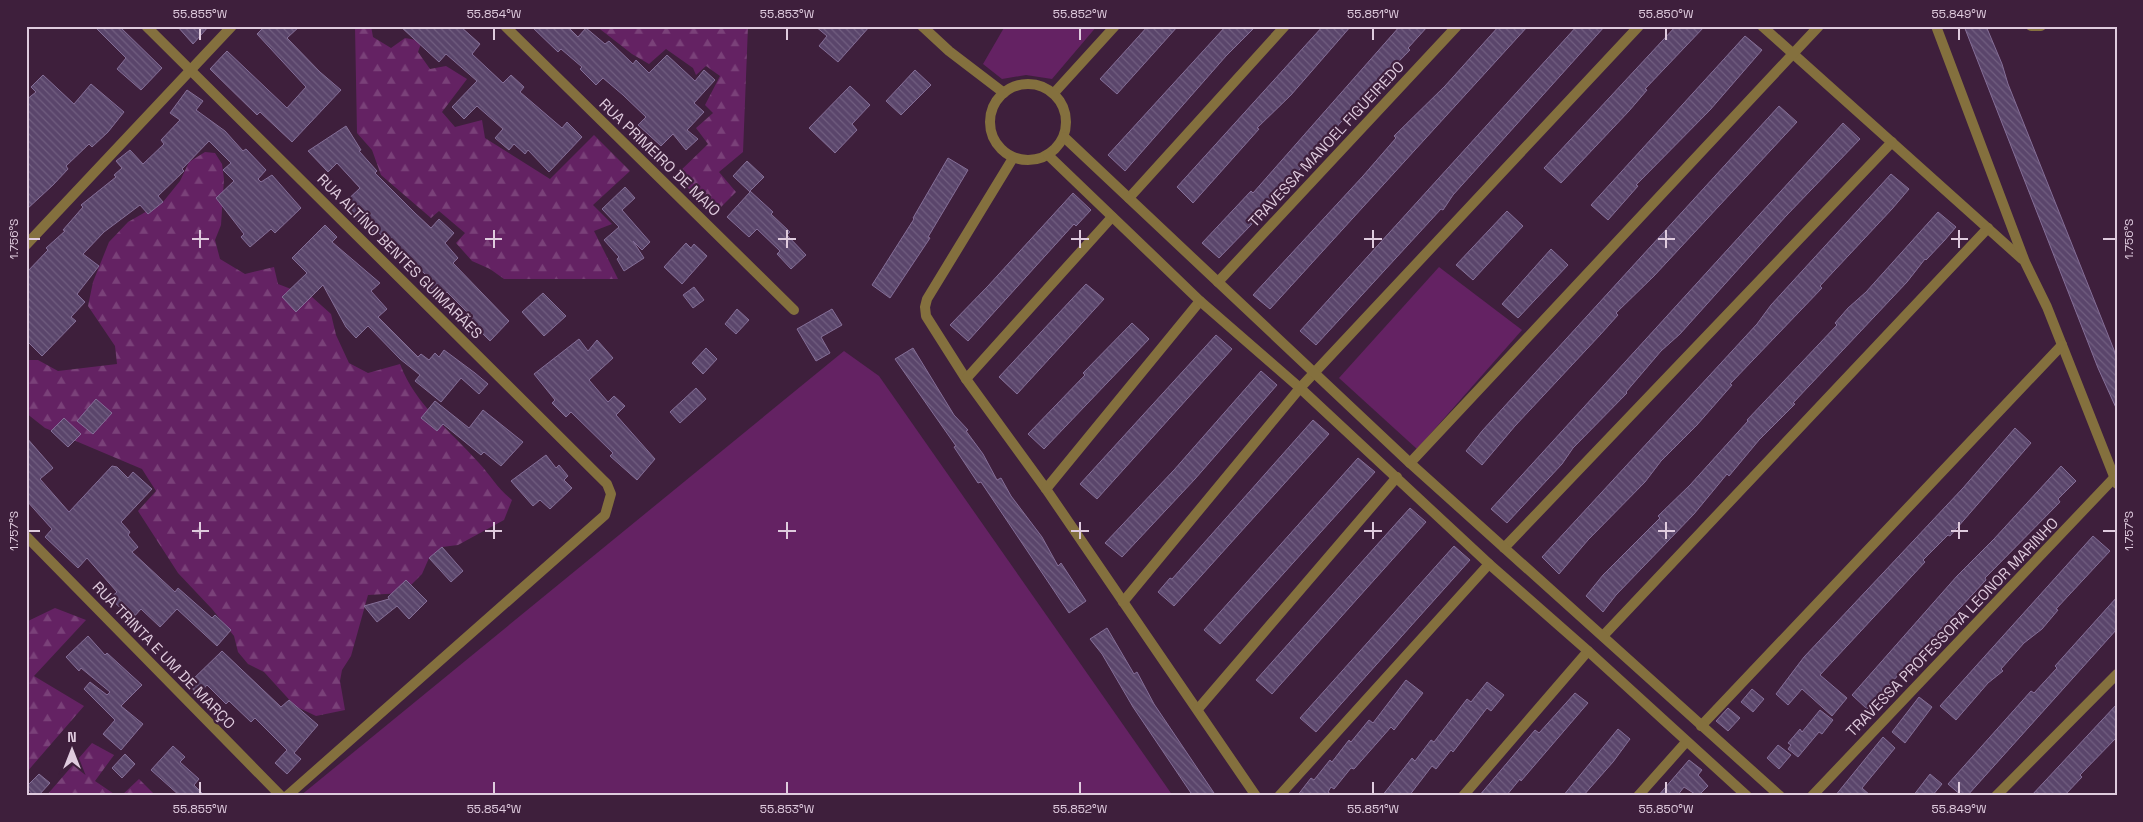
<svg xmlns="http://www.w3.org/2000/svg" width="2143" height="822" font-family="'Space Grotesk',sans-serif">
	<style>
		.green { fill: #642263 }
		.forest { fill: url(#forest-firs) }
		.building { fill: url(#building-back-hatch); stroke: #856f98 }
		.lines { fill: none; stroke-linecap: round; stroke-linejoin: round }
		.minor { stroke: #84703e; stroke-width: 10 }
		.tertiary { stroke: #84703e; stroke-width: 10 }
		.ticks { fill: none; stroke: #dfcbde; stroke-width: 2 }
		.labels { text-anchor: middle; dominant-baseline: central; stroke-width: 4.5; stroke-linejoin: round; paint-order: stroke }
		.street-label { font-size: 15px; fill: #dfcbde; stroke: #3e1f3c }
		.neatline { fill: none; stroke: #dfcbde; stroke-width: 2 }
		.ticks-label { font-size: 12px; text-anchor: middle; fill: #dfcbde }
	</style>
	<defs>
		<pattern id="forest-firs" width="22" height="20" patternUnits="userSpaceOnUse" patternTransform="scale(1.25)"><rect width="22" height="20" fill="#642263"/><path d="M5 1l3.5 6h-7zM16 11l3.5 6h-7z" fill="#7a4179"/></pattern>
		<pattern id="building-back-hatch" width="6" height="6" patternUnits="userSpaceOnUse" patternTransform="scale(1.25)"><rect width="6" height="6" fill="#5a456b"/><path d="M-1 5l2 2M0 0l6 6M5-1l2 2" fill="none" stroke="#715e80"/></pattern>
	</defs>
	<rect width="100%" height="100%" fill="#3e1f3c"/>
	<g class="green">
		<polygon points="1005,26 1097,26 1052,79 1026,75 1002,79 983,64"/>
		<polygon points="1439,267 1522,330 1417,449 1339,378"/>
		<polygon points="844,351 879,376 1173,796 300,796"/>
	</g>
	<g class="forest">
		<polygon points="355,26 371,26 373,37 391,48 405,38 422,41 418,52 430,69 446,66 467,79 442,112 455,127 482,120 485,138 550,179 594,135 630,171 593,205 612,224 594,231 618,279 504,279 490,269 472,261 456,243 465,233 439,211 431,218 381,175 372,150 357,133"/>
		<polygon points="596,26 748,26 743,152 719,172 736,192 717,211 674,177 708,144 696,128 713,113 705,105 720,76 706,66 696,75 693,68 666,49 649,64 632,54"/>
		<path d="M 205,152 L 215,153 L 222,164 L 224,179 L 221,225 L 215,240 L 220,259 L 245,274 L 274,267 L 278,284 L 312,297 L 331,314 L 336,335 L 349,363 L 368,373 L 400,364 C 416,406 450,430 479,463 C 491,476 497,488 512,500 L 504,520 L 458,545 L 442,547 L 429,558 L 422,574 L 403,593 L 368,595 L 351,656 L 342,670 L 340,681 L 345,710 L 316,716 L 295,706 L 264,672 L 248,664 L 238,652 L 234,636 L 212,609 L 178,573 L 138,511 L 156,491 L 142,469 L 45,428 L 26,413 L 26,360 L 38,360 L 58,371 L 117,364 L 115,346 L 88,306 L 93,282 L 109,242 L 128,222 L 163,202 L 180,181 L 189,162 Z"/>
		<polygon points="55,608 86,620 34,676 84,706 26,773 26,622"/>
		<polygon points="92,743 114,755 95,781 117,796 46,796"/>
		<polygon points="139,779 156,796 121,796"/>
	</g>
	<g class="building">
		<polygon points="94,26 119,26 162,68 141,90 117,69 126,58"/>
		<polygon points="177,26 209,26 193,44"/>
		<polygon points="265,26 300,26 287,38 320,72 341,90 292,142 260,112 257,115 210,69 227,51 287,108 306,87 257,34"/>
		<polygon points="400,26 460,26 480,44 472,54 503,83 511,75 524,87 520,92 562,128 567,122 582,137 549,172 528,150 525,154 514,144 509,150 495,138 503,129 477,106 464,119 452,107 477,81 446,54 439,62"/>
		<polygon points="531,26 567,26 578,37 586,28 605,44 609,41 633,64 636,60 649,73 667,55 695,81 704,70 715,80 694,103 704,112 687,130 698,139 686,150 673,134 661,146 638,125 646,117 623,95 603,78 596,85 580,69 582,67 561,49 558,52"/>
		<polygon points="815,26 870,26 838,62 819,46 827,36"/>
		<polygon points="1148,26 1178,26 1117,94 1100,79"/>
		<polygon points="1226,26 1256,26 1226,56 1125,171 1108,155"/>
		<polygon points="1323,26 1351,26 1291,95 1257,128 1259,129 1193,203 1177,187"/>
		<polygon points="1400,26 1428,26 1408,48 1410,50 1355,106 1251,225 1219,258 1202,243 1251,191 1253,193"/>
		<polygon points="1499,26 1528,26 1270,309 1253,295 1363,176 1396,138 1394,136 1445,86"/>
		<polygon points="1577,26 1605,26 1453,195 1443,210 1441,209 1316,345 1300,331"/>
		<polygon points="1676,26 1705,26 1645,89 1647,90 1629,111 1561,183 1544,168"/>
		<polygon points="1964,26 1986,26 2002,64 2008,84 2114,350 2117,361 2117,410 2098,368"/>
		<polygon points="1745,36 1762,50 1710,110 1636,185 1638,186 1608,220 1591,205"/>
		<polygon points="915,70 931,85 901,115 886,101"/>
		<polygon points="43,75 74,104 91,84 124,112 108,132 92,147 89,144 66,166 68,169 53,185 26,210 26,100 36,92 31,87"/>
		<polygon points="850,86 870,105 852,124 857,130 835,153 809,128"/>
		<polygon points="187,90 203,101 196,110 225,131 243,151 246,149 266,170 258,179 261,182 272,175 301,208 275,233 271,229 250,247 241,237 244,234 216,198 234,181 223,170 231,163 209,141 182,169 184,171 158,196 163,202 148,214 140,205 104,232 83,254 99,266 77,294 85,302 71,317 76,321 42,356 26,340 26,273 48,250 46,248 65,231 63,230 83,207 81,205 116,177 114,175 122,168 116,161 130,150 143,164 164,144 161,140 180,120 170,113"/>
		<polygon points="1779,106 1797,122 1654,276 1616,313 1618,315 1600,335 1515,426 1482,465 1466,451 1482,431"/>
		<polygon points="1843,123 1860,139 1786,216 1680,334 1661,351 1626,392 1627,393 1573,448 1562,464 1507,523 1491,509"/>
		<polygon points="346,126 361,150 359,151 377,171 375,173 415,213 431,228 439,219 454,233 445,243 458,258 453,263 509,321 490,341 470,321 473,318 447,292 440,298 429,286 434,282 377,231 372,236 342,205 360,188 337,163 328,172 308,151"/>
		<polygon points="948,158 968,170 928,237 930,238 890,298 872,285 914,219 913,218"/>
		<polygon points="747,161 764,177 750,191 773,212 771,214 790,232 787,235 806,255 791,269 777,254 780,251 757,229 749,237 727,217 750,192 733,176"/>
		<polygon points="1891,174 1909,189 1892,209 1820,286 1822,288 1730,384 1732,385 1697,425 1661,461 1645,482 1588,540 1559,574 1542,557 1757,324 1771,305"/>
		<polygon points="625,187 635,198 622,210 650,242 642,250 633,241 644,258 624,271 617,259 619,257 604,240 619,227 602,209"/>
		<polygon points="1073,193 1091,210 1076,226 1074,224 968,341 950,325 988,286"/>
		<polygon points="1507,211 1523,226 1473,280 1456,265"/>
		<polygon points="1938,212 1956,227 1944,241 1926,260 1925,259 1907,282 1793,403 1795,404 1759,440 1729,476 1727,474 1694,514 1616,595 1603,612 1586,596 1603,575 1660,518 1658,516 1690,485 1748,421 1747,420 1837,325 1835,323 1848,308 1866,292"/>
		<polygon points="325,225 337,237 332,242 380,283 371,291 387,309 378,317 418,357 421,354 429,360 435,353 439,357 444,350 475,373 488,384 479,394 461,378 441,402 415,381 420,375 400,359 368,326 356,338 346,327 323,285 296,312 282,297 307,273 292,258"/>
		<polygon points="686,243 691,248 694,244 707,256 682,284 664,267"/>
		<polygon points="1551,249 1568,265 1518,318 1502,304"/>
		<polygon points="1086,284 1104,299 1017,394 999,377"/>
		<polygon points="694,287 704,300 693,308 683,295"/>
		<polygon points="543,293 566,316 544,336 522,312"/>
		<polygon points="737,309 749,320 736,334 725,324"/>
		<polygon points="832,309 842,325 821,337 830,353 816,361 797,329"/>
		<polygon points="1132,323 1149,339 1044,449 1028,434 1085,375 1083,373"/>
		<polygon points="1216,335 1232,349 1097,499 1080,484"/>
		<polygon points="579,339 588,351 597,340 613,358 589,380 608,402 614,396 625,406 616,415 655,459 637,480 610,456 613,453 571,412 566,417 552,403 555,400 534,374"/>
		<polygon points="706,348 717,359 703,374 692,363"/>
		<polygon points="913,348 954,415 968,430 966,431 983,454 997,480 1001,478 1011,496 1042,537 1058,566 1061,563 1086,601 1069,613 981,482 978,483 954,447 956,446 895,359"/>
		<polygon points="1261,371 1277,385 1195,479 1122,557 1105,543 1174,470"/>
		<polygon points="696,388 706,399 680,423 670,412"/>
		<polygon points="96,399 112,413 93,434 77,421"/>
		<polygon points="435,401 469,428 483,410 523,442 501,466 484,452 481,455 443,424 437,431 421,418"/>
		<polygon points="64,418 81,434 68,447 51,431"/>
		<polygon points="1313,420 1329,434 1174,606 1158,592 1170,578 1172,579"/>
		<polygon points="2015,428 2031,443 1950,536 1948,535 1923,560 1925,562 1820,675 1847,698 1832,716 1802,689 1788,705 1776,694 1804,657 1963,488"/>
		<polygon points="26,437 53,468 40,479 69,512 112,466 117,467 128,478 133,472 152,489 121,522 130,532 128,535 138,547 132,552 175,592 178,588 212,618 215,615 231,630 217,646 177,609 160,627 141,609 132,619 110,598 117,592 87,558 78,568 45,537 52,529 26,500"/>
		<polygon points="546,455 556,468 559,465 568,476 564,480 572,488 550,509 540,500 533,506 511,481"/>
		<polygon points="1358,458 1375,472 1220,644 1204,630"/>
		<polygon points="2061,466 2076,481 2058,499 2060,502 1985,578 1986,580 1933,637 1934,638 1905,672 1903,670 1867,709 1852,695 1957,576 1994,539"/>
		<polygon points="1410,508 1426,522 1272,694 1256,680"/>
		<polygon points="2093,536 2110,551 2056,609 2058,610 2042,629 2024,643 2001,669 2003,671 1988,683 1956,720 1940,706"/>
		<polygon points="1454,546 1470,560 1316,732 1300,718"/>
		<polygon points="442,547 463,571 451,582 429,558"/>
		<polygon points="406,580 427,601 409,619 397,606 377,622 364,606 389,599 388,597"/>
		<polygon points="2117,597 2117,629 1967,796 1962,796 1948,784 2031,691 2034,693 2057,668 2055,666"/>
		<polygon points="1107,628 1134,674 1137,672 1154,704 1216,796 1193,796 1133,707 1102,654 1090,639"/>
		<polygon points="88,636 105,655 107,653 142,685 121,706 143,724 121,750 103,734 115,720 84,689 90,682 107,695 110,692 81,668 79,671 66,657"/>
		<polygon points="222,651 281,707 289,700 318,725 294,753 301,759 287,774 275,763 287,750 255,718 251,722 229,701 226,704 207,685 198,695 188,684"/>
		<polygon points="1406,680 1423,693 1394,730 1391,727 1354,769 1351,768 1334,789 1331,787 1328,792 1333,796 1297,796 1311,778 1314,780 1330,760 1332,762 1349,740 1351,742 1369,720 1373,723"/>
		<polygon points="1487,682 1504,695 1491,711 1487,708 1453,752 1451,750 1436,769 1432,766 1409,796 1382,796 1412,758 1415,761 1431,740 1434,742 1467,699 1471,702"/>
		<polygon points="1752,689 1764,699 1753,712 1741,702"/>
		<polygon points="1575,693 1588,703 1521,781 1520,779 1506,796 1479,796 1535,730 1539,733"/>
		<polygon points="1919,697 1932,707 1905,743 1892,732"/>
		<polygon points="2117,704 2117,737 2080,775 2082,777 2064,796 2031,796"/>
		<polygon points="1728,708 1740,718 1728,731 1716,721"/>
		<polygon points="1820,710 1833,720 1822,734 1819,732 1798,757 1788,749 1791,745 1788,743 1800,729 1802,732"/>
		<polygon points="1618,729 1630,739 1613,762 1583,796 1563,796"/>
		<polygon points="1883,737 1895,748 1862,788 1871,796 1835,796"/>
		<polygon points="1778,745 1791,755 1779,769 1767,758"/>
		<polygon points="173,746 185,757 180,762 199,779 194,785 205,796 180,796 151,770"/>
		<polygon points="125,754 135,764 122,778 112,768"/>
		<polygon points="1689,760 1702,770 1698,775 1708,786 1698,796 1684,787 1677,796 1658,796"/>
		<polygon points="39,774 50,783 38,796 34,796 26,787"/>
		<polygon points="1930,774 1942,784 1932,796 1913,796"/>
	</g>
	<g class="lines">
		<g class="minor">
			<polyline points="146,26 607,484 611,494 605,515 287,796"/>
			<polyline points="505,26 794,310"/>
			<polyline points="1762,26 2022,259"/>
			<polyline points="1936,26 2025,262 2047,307 2117,484"/>
			<polyline points="2031,26 2041,26"/>
			<polyline points="1054,93 1115,26"/>
			<polyline points="1013,158 927,299 925,307 926,316 966,379 1046,489 1256,796"/>
			<polyline points="1129,198 1285,26"/>
			<polyline points="26,245 232,26"/>
			<polyline points="1218,282 1457,26"/>
			<polyline points="966,379 1112,217"/>
			<polyline points="1410,463 1819,26"/>
			<polyline points="1046,489 1200,301"/>
			<polyline points="26,536 281,796"/>
			<polyline points="1504,548 1892,142"/>
			<polyline points="1123,602 1300,388 1639,26"/>
			<polyline points="1603,636 1988,228"/>
			<polyline points="1198,709 1397,477"/>
			<polyline points="1701,726 2062,345"/>
			<polyline points="1279,796 1489,564"/>
			<polyline points="1463,796 1588,651"/>
			<polyline points="1638,796 1686,742"/>
			<polyline points="1812,796 2114,478"/>
			<polyline points="1996,796 2117,674"/>
		</g>
		<g class="tertiary">
			<polyline points="922,26 949,51 1004,93"/>
			<circle cx="1028" cy="122" r="38"/>
			<polyline points="1064,137 1410,463 1780,796"/>
			<polyline points="1048,155 1200,301 1300,388 1489,564 1588,651 1747,796"/>
		</g>
	</g>
	<path class="ticks" d="M 200,28 L 200,40M 494,28 L 494,40M 787,28 L 787,40M 1080,28 L 1080,40M 1373,28 L 1373,40M 1666,28 L 1666,40M 1959,28 L 1959,40M 200,230 L 200,248M 494,230 L 494,248M 787,230 L 787,248M 1080,230 L 1080,248M 1373,230 L 1373,248M 1666,230 L 1666,248M 1959,230 L 1959,248M 28,239 L 40,239M 192,239 L 209,239M 485,239 L 502,239M 778,239 L 796,239M 1071,239 L 1089,239M 1364,239 L 1382,239M 1658,239 L 1675,239M 1951,239 L 1968,239M 2103,239 L 2116,239M 200,522 L 200,539M 494,522 L 494,539M 787,522 L 787,539M 1080,522 L 1080,539M 1373,522 L 1373,539M 1666,522 L 1666,539M 1959,522 L 1959,539M 28,531 L 40,531M 192,531 L 209,531M 485,531 L 502,531M 778,531 L 796,531M 1071,531 L 1089,531M 1364,531 L 1382,531M 1658,531 L 1675,531M 1951,531 L 1968,531M 2103,531 L 2116,531M 200,782 L 200,794M 494,782 L 494,794M 787,782 L 787,794M 1080,782 L 1080,794M 1373,782 L 1373,794M 1666,782 L 1666,794M 1959,782 L 1959,794"/>
	<g class="labels">
		<g class="street-label">
			<text transform="translate(1326 144) rotate(-47)">TRAVESSA MANOEL FIGUEIREDO</text>
			<text transform="translate(660 157) rotate(44)">RUA PRIMEIRO DE MAIO</text>
			<text transform="translate(400 256) rotate(45)">RUA ALTÍNO BENTES GUIMARÃES</text>
			<text transform="translate(1952 627) rotate(-46)">TRAVESSA PROFESSORA LEONOR MARINHO</text>
			<text transform="translate(164 655) rotate(46)">RUA TRINTA E UM DE MARÇO</text>
		</g>
	</g>
	<rect width="2143" height="822" fill="none" stroke="#3e1f3c" stroke-width="55"/>
	<g transform="translate(72 750)" stroke="#3e1f3c" stroke-width="4" paint-order="stroke">
	<path d="M0-4L9 19L0 12L-9 19Z" fill="#dfcbde"/>
	<text y="-8" font-size="14" font-weight="bold" text-anchor="middle" fill="#dfcbde">N</text>
	</g>
	<rect x="28" y="28" width="2088" height="766" class="neatline"/>
	<g class="ticks-label">
		<text x="200" y="18">55.855°W</text>
		<text x="494" y="18">55.854°W</text>
		<text x="787" y="18">55.853°W</text>
		<text x="1080" y="18">55.852°W</text>
		<text x="1373" y="18">55.851°W</text>
		<text x="1666" y="18">55.850°W</text>
		<text x="1959" y="18">55.849°W</text>
		<text transform="translate(14 239) rotate(-90)" y="4">1.756°S</text>
		<text transform="translate(2129 239) rotate(-90)" y="4">1.756°S</text>
		<text transform="translate(14 531) rotate(-90)" y="4">1.757°S</text>
		<text transform="translate(2129 531) rotate(-90)" y="4">1.757°S</text>
		<text x="200" y="813">55.855°W</text>
		<text x="494" y="813">55.854°W</text>
		<text x="787" y="813">55.853°W</text>
		<text x="1080" y="813">55.852°W</text>
		<text x="1373" y="813">55.851°W</text>
		<text x="1666" y="813">55.850°W</text>
		<text x="1959" y="813">55.849°W</text>
	</g>
</svg>
